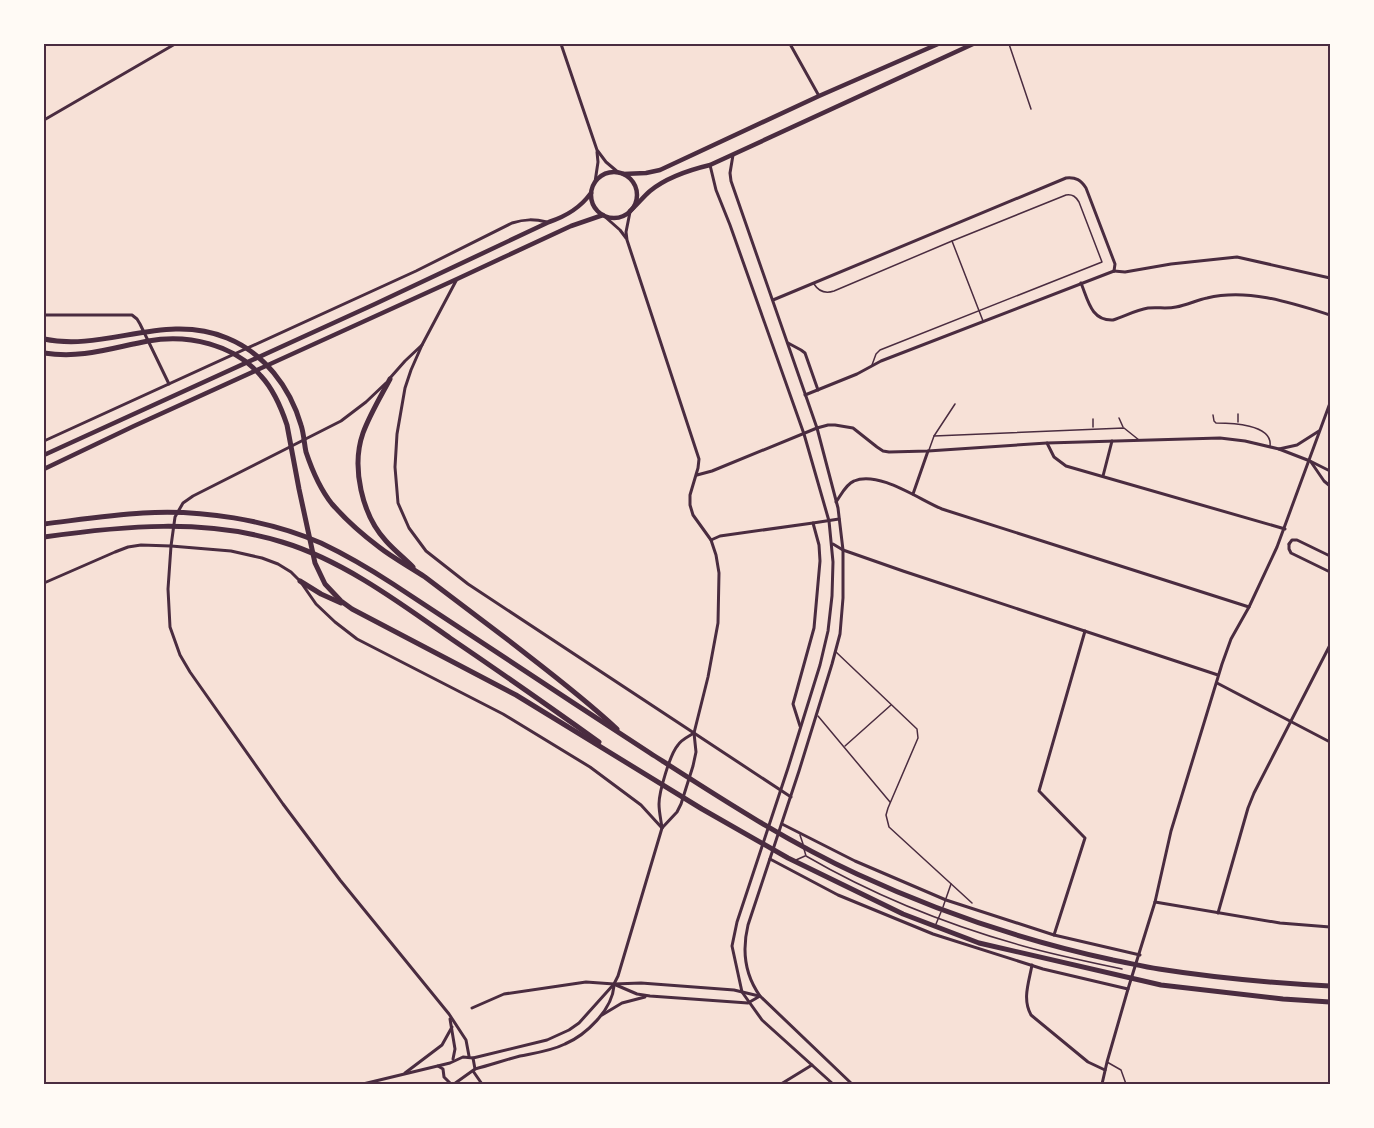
<svg xmlns="http://www.w3.org/2000/svg" width="1374" height="1128" font-family="'Golos Text',sans-serif">
	<style>
		.lines { fill: none; stroke-linecap: round; stroke-linejoin: round }
		.service { stroke: #4a2c40; stroke-width: 1.5 }
		.minor { stroke: #4a2c40; stroke-width: 3 }
		.tertiary { stroke: #4a2c40; stroke-width: 4.5 }
		.trunk { stroke: #4a2c40; stroke-width: 5 }
		.neatline { fill: none; stroke: #4a2c40; stroke-width: 2 }
	</style>
	<rect width="100%" height="100%" fill="#f7e1d7"/>
	<g class="lines">
		<g class="service">
			<polyline points="1009,44 1031,109"/>
			<polyline points="952,241 983,321"/>
			<path d="M 814,284 C 819,292 825,294 834,291 L 952,241 L 1066,195 C 1073,194 1076,197 1079,202 L 1102,262 L 880,350 L 876,354 L 872,365"/>
			<path d="M 1213,415 L 1214,421 L 1216,423 C 1230,423 1273,424 1270,446"/>
			<polyline points="1119,418 1123,427"/>
			<polyline points="1093,419 1093,427"/>
			<polyline points="1238,422 1238,414"/>
			<polyline points="934,436 1124,428 1139,440"/>
			<polyline points="929,450 934,436 955,404"/>
			<polyline points="836,652 917,729 918,738 888,808 886,815 889,827 972,903"/>
			<polyline points="818,716 890,802"/>
			<polyline points="845,746 891,705"/>
			<polyline points="800,835 803,844"/>
			<path d="M 804,849 L 806,856 C 873,895 948,925 1023,946 C 1055,955 1089,962 1122,969"/>
			<polyline points="796,860 805,856"/>
			<polyline points="943,907 951,884"/>
			<polyline points="936,924 941,912"/>
			<polyline points="1107,1062 1121,1070 1126,1084"/>
		</g>
		<g class="minor">
			<polyline points="561,44 597,150 606,162 619,173"/>
			<polyline points="790,44 819,96"/>
			<polyline points="44,120 175,44"/>
			<path d="M 733,155 L 730,173 L 731,181 L 817,428 L 838,508 L 843,550 L 843,598 L 840,634 L 832,664 L 799,771 L 748,925 C 742,950 745,975 760,996 L 852,1084"/>
			<polyline points="710,165 716,190 730,225 804,434 829,521 833,562 832,596 828,631 820,665 788,768 737,922 732,946 742,992 762,1020 833,1084"/>
			<polyline points="595,182 598,162 597,152"/>
			<polyline points="630,212 626,232 627,240 699,459 698,468 690,495 690,505 693,515 711,540 716,555 719,573 718,623 708,677 694,733 696,752 693,766 681,804 677,812 662,828"/>
			<polyline points="603,215 620,230 626,238"/>
			<polyline points="1114,271 1125,272 1171,264 1237,257 1330,278"/>
			<polyline points="457,279 422,345 411,370 405,388 397,434 395,467 398,503 409,528 426,551 468,584 791,797"/>
			<path d="M 1081,283 C 1088,300 1091,321 1113,320 C 1125,316 1136,310 1148,308 C 1158,307 1167,309 1176,307 C 1187,305 1197,300 1207,298 C 1248,288 1292,303 1330,315"/>
			<path d="M 773,300 L 1066,178 C 1076,177 1081,180 1086,188 L 1115,264 L 1114,271"/>
			<polyline points="44,315 132,315 137,319 140,324 169,384"/>
			<polyline points="788,343 801,350 805,353 818,390"/>
			<polyline points="390,378 405,361 422,345"/>
			<polyline points="386,383 366,402 341,421 193,496 183,503 175,517 171,546 168,589 170,627 180,655 190,672 283,804 340,880 449,1014 466,1040 469,1056"/>
			<polyline points="805,395 857,374 881,361 1114,271"/>
			<path d="M 44,441 L 416,271 L 512,223 C 525,219 534,219 547,222"/>
			<polyline points="1047,443 1054,457 1066,466 1285,529"/>
			<polyline points="1279,449 1297,445 1319,431"/>
			<polyline points="1311,462 1324,481 1330,486"/>
			<polyline points="697,475 712,471 817,428 828,425 835,425 853,428 877,447 883,451 889,452 928,451 1047,443 1220,438 1245,441 1279,449 1310,461 1330,471"/>
			<polyline points="1103,476 1112,441"/>
			<polyline points="913,494 928,451"/>
			<path d="M 836,502 C 841,495 846,484 854,481 C 878,470 920,500 942,509 L 1249,607"/>
			<polyline points="711,540 720,536 813,523 839,519"/>
			<polyline points="833,544 843,550 903,571 1218,675"/>
			<polyline points="1289,544 1289,549 1291,553 1330,572"/>
			<polyline points="1289,544 1292,540 1297,540 1330,556"/>
			<polyline points="44,583 115,552 128,547 141,545 171,546 231,551 262,558 278,564 291,572 300,581 316,604 335,622 357,639 503,714 590,767 641,805 662,828"/>
			<polyline points="1217,683 1330,742"/>
			<polyline points="800,726 793,704 814,628 820,561 819,545 813,523"/>
			<polyline points="782,824 855,861 946,900 1054,935 1140,955"/>
			<polyline points="770,859 838,895 933,934 1043,969 1128,989"/>
			<polyline points="1155,902 1280,923 1330,927"/>
			<polyline points="1218,913 1248,808 1254,793 1330,645"/>
			<polyline points="1054,935 1085,838 1039,791 1085,631"/>
			<path d="M 1032,965 C 1029,982 1022,999 1031,1015 L 1088,1062 L 1105,1070"/>
			<polyline points="616,985 637,994 650,996 748,1003 760,996"/>
			<polyline points="472,1008 504,994 586,982 614,984 641,983 734,990 759,996"/>
			<polyline points="602,1015 622,1003 645,997"/>
			<polyline points="450,1019 455,1049 453,1059"/>
			<polyline points="438,1066 443,1069 444,1077 451,1084"/>
			<path d="M 475,1069 C 490,1065 505,1060 520,1056 C 535,1053 551,1051 565,1044 C 586,1035 612,1010 614,986"/>
			<polyline points="473,1071 482,1084"/>
			<polyline points="405,1073 442,1045 452,1027"/>
			<path d="M 363,1084 L 450,1063 L 463,1057 L 473,1058 L 547,1040 L 569,1030 L 579,1023 L 614,984 L 618,976 L 662,828 C 661,820 659,812 659,804 C 659,792 670,754 678,745 C 682,739 688,737 694,733"/>
			<polyline points="451,1084 454,1084 475,1069 473,1058"/>
			<polyline points="781,1084 812,1065"/>
			<polyline points="1102,1084 1107,1062 1128,989 1155,902 1171,831 1222,664 1231,639 1249,607 1277,547 1330,403"/>
		</g>
		<g class="tertiary">
			<circle cx="614" cy="195" r="23"/>
			<polyline points="623,174 646,173 660,170 819,96 938,44"/>
			<path d="M 630,211 C 637,205 643,197 650,191 C 667,177 689,170 710,165 L 973,44"/>
			<path d="M 44,455 L 375,304 L 549,222 C 567,216 580,208 591,193"/>
			<polyline points="44,469 134,426 457,279 571,226 603,215"/>
		</g>
		<g class="trunk">
			<path d="M 44,339 C 105,352 165,312 227,338 C 264,353 290,387 301,425 C 304,434 304,443 306,452 C 312,470 320,489 332,504 C 346,520 363,535 379,547 C 393,558 410,567 425,577 C 454,599 483,621 512,643 C 548,671 584,698 617,729"/>
			<path d="M 44,353 C 82,359 111,348 148,341 C 188,334 234,344 261,376 C 274,390 281,407 287,425 L 299,489 L 315,563 L 325,584 L 341,601 L 352,609 L 516,695 L 702,809 L 788,858 L 903,914 L 979,943 L 1161,985 L 1283,999 L 1330,1002"/>
			<path d="M 390,379 C 381,396 370,414 363,433 C 351,467 362,515 386,541 C 394,550 404,558 413,567"/>
			<path d="M 44,524 C 77,520 110,515 143,513 C 200,509 269,520 321,543 C 346,555 370,569 393,584 C 478,640 564,697 650,753 C 717,796 784,840 857,874 C 939,912 1025,941 1113,960 C 1129,963 1144,967 1159,969 C 1216,978 1273,983 1330,986"/>
			<path d="M 44,537 C 122,526 205,518 282,542 C 342,560 399,602 450,638 C 500,672 550,707 599,742"/>
			<polyline points="300,581 321,594 341,603"/>
		</g>
	</g>
	<rect width="1374" height="1128" fill="none" stroke="#fffaf5" stroke-width="90"/>
	<rect x="45" y="45" width="1284" height="1038" class="neatline"/>
</svg>
